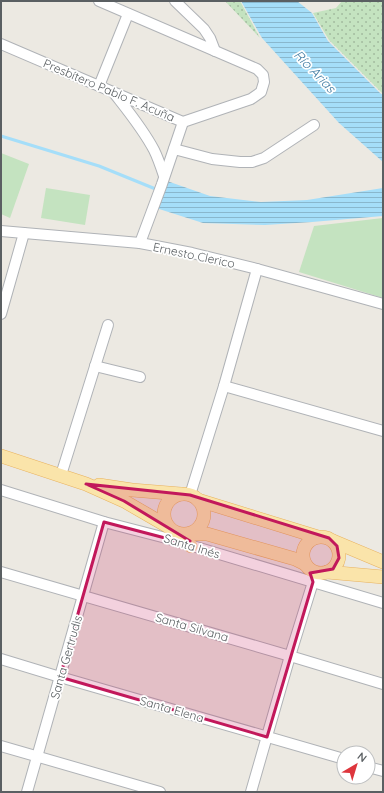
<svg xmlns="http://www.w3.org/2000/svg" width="384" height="793" font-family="Quicksand,sans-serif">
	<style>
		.grass { fill: url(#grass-dots) }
		.park { fill: #c4e3c0 }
		.water { fill: url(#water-rules) }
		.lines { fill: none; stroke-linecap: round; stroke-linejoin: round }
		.stream { stroke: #a5def9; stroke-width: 3 }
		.minor-casing { stroke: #b0b3b7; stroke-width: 12 }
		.major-casing { stroke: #e8b25f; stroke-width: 14 }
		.minor { stroke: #fff; stroke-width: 10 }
		.major { stroke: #fae4aa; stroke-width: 13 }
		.marked { fill: #c2185b; fill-opacity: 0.2; stroke: #c2185b; stroke-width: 3; stroke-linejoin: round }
		.labels { text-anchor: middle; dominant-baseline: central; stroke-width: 3.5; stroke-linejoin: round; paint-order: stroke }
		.street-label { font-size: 12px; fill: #5a5f62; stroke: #fff }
		.water-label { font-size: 13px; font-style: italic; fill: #417ba2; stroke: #fff }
	</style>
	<defs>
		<pattern id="grass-dots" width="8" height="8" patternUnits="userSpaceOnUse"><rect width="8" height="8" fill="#c4e3c0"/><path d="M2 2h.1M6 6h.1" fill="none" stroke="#a2bb9f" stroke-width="1.8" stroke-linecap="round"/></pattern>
		<pattern id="water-rules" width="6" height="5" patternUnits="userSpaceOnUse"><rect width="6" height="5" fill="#a5def9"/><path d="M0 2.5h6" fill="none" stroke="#89b7cd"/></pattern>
	</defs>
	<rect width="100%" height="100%" fill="#ece9e2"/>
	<g class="grass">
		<polygon points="225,1 240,1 260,38"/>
		<polygon points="342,1 383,1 383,94 329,40 313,13 336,8"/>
	</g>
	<g class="park">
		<polygon points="1,153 29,164 10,218 1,214"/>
		<polygon points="46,188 90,195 85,225 41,218"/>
		<polygon points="383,218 383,298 299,272 314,226"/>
	</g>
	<g class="water">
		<polygon points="241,1 297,1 312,13 328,41 380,93 383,95 383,162 339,123 262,38"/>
		<polygon points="167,181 210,196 261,202 307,200 383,188 383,216 312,222 265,225 203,223 156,208"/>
	</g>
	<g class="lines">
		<polyline class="stream" points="1,136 99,166 158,190"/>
		<g class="minor-casing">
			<g id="minor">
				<polyline points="175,1 204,29 210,38 215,51"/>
				<polyline points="1,44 183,122 251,99 261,92 264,82 263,75 257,69 99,1"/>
				<polyline points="99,86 128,14"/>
				<path d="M 114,93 C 128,111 143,129 154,150 C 158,158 161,167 164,176"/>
				<polyline points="174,149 212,159 240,162 252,162 264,158 314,125"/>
				<polyline points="1,231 140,243 192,253 257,269 383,304"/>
				<polyline points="140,243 162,184 183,122"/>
				<polyline points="1,314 24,233"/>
				<polyline points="95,366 140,377"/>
				<polyline points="224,386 383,431"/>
				<polyline points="61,475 108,325"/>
				<polyline points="1,490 104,522 166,538 383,603"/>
				<polyline points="190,495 224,386 257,269"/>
				<polyline points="1,572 290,656 383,684"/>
				<polyline points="1,659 60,677 344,759"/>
				<polyline points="1,746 160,792"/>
				<polyline points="368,767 383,771"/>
				<polyline points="27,792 104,522"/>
				<polyline points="251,792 290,656 313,582 320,573"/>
			</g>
		</g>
		<g class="major-casing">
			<g id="major">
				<polyline points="1,456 86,484 124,501 167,526"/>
				<polyline points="99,485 132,490 181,494"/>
				<circle cx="184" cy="514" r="20"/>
				<polyline points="198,500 318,537"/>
				<polyline points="189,534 207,534 295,559 305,564"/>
				<polyline points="181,535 184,540 191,546"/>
				<circle cx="321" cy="555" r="18"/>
				<polyline points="333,541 383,562"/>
				<polyline points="327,572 383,577"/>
			</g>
		</g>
		<use href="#minor" class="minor"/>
		<use href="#major" class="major"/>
	</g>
	<path class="marked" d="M 86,484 L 190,495 L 329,538 L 337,546 L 339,558 L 333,569 L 310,573 L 313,582 L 267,737 L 60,677 L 104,522 L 188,544 L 190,541 L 124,501 Z"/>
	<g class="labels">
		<g class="street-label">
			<text transform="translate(109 90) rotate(23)">Presbítero Pablo F. Acuña</text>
			<text transform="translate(194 255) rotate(12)">Ernesto Clerico</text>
			<text transform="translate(192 546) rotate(17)">Santa Inés</text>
			<text transform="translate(192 627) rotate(16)">Santa Silvana</text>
			<text transform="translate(66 657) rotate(-74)">Santa Gertrudis</text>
			<text transform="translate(172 709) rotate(16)">Santa Elena</text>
		</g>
		<g class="water-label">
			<text transform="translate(315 71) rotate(46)">Río Arias</text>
		</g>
	</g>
	<rect width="384" height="793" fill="none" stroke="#5a5f62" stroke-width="4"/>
	<g transform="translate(356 765) rotate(38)"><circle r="19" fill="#ffffff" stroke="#bdbfc0"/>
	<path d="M0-3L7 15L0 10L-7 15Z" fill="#de363d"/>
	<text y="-6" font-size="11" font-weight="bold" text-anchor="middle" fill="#5a5f62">N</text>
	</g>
</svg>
